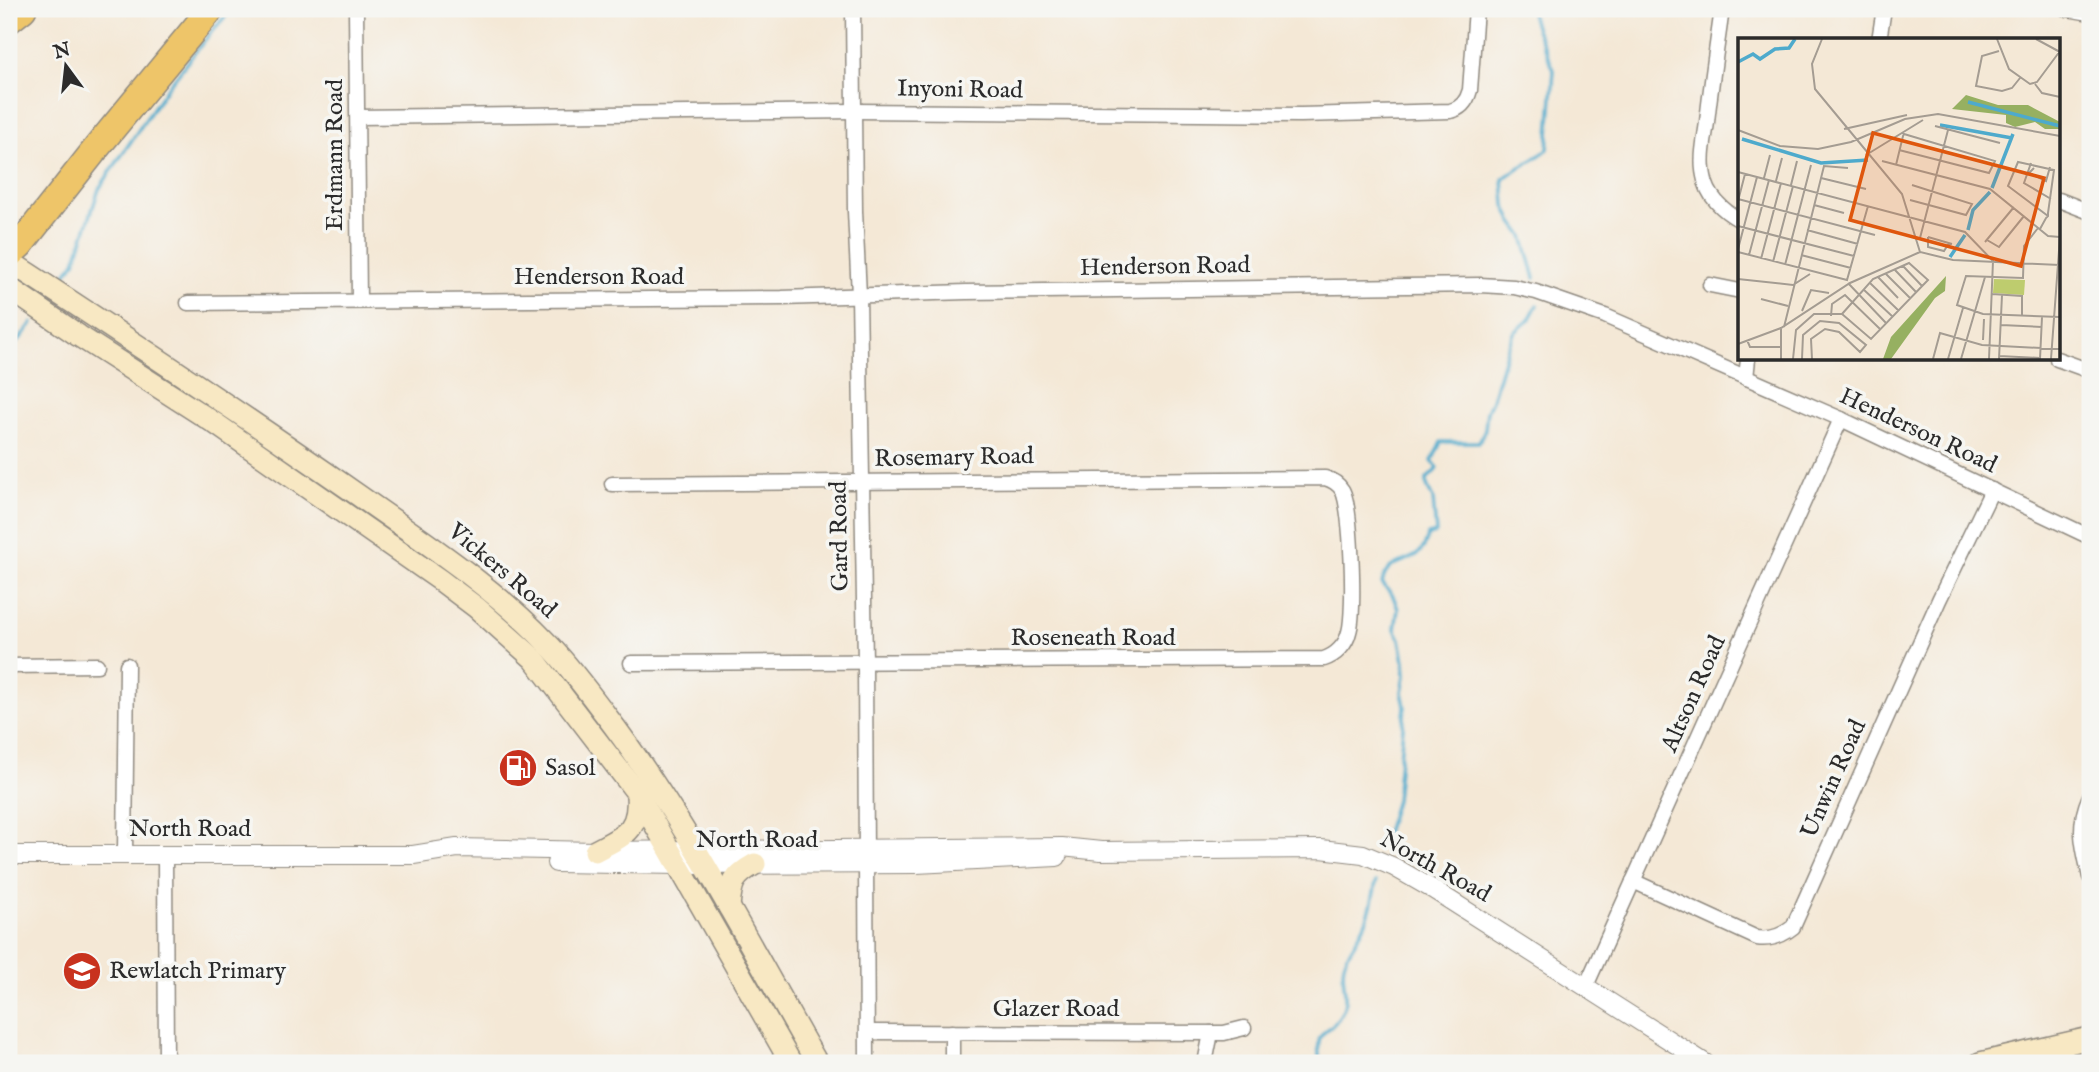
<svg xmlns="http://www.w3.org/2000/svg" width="2099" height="1072" font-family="'IM FELL English',serif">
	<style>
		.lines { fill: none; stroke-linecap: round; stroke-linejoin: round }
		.stream { stroke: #4eaacc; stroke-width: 3.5 }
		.minor-casing { stroke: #908a80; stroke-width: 17 }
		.tertiary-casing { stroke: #908a80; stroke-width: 20 }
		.secondary-casing { stroke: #908a80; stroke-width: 24 }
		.motorway-casing { stroke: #908a80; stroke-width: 29 }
		.minor { stroke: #fff; stroke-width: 14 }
		.tertiary { stroke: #fff; stroke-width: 18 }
		.secondary { stroke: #f8e8c3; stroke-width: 21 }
		.motorway { stroke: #eec569; stroke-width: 26 }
		.labels { text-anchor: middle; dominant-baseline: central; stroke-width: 7; stroke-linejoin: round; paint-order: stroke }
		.street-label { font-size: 24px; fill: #2b2b2b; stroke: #f6f6f2 }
		.poi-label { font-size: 24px; fill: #2b2b2b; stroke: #f6f6f2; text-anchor: start }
		.inset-river { fill: none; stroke: #4eaacc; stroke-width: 3.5 }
		.inset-road { fill: none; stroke: #a49c92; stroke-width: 2 }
		.view { fill: #df570e; fill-opacity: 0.15; stroke: #df570e; stroke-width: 3.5 }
		.inset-edge { fill: none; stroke: #2b2b2b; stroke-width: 3.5 }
	</style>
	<rect width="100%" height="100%" fill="#f6f6f2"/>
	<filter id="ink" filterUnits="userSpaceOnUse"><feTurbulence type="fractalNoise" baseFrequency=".0143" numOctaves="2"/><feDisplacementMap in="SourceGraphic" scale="14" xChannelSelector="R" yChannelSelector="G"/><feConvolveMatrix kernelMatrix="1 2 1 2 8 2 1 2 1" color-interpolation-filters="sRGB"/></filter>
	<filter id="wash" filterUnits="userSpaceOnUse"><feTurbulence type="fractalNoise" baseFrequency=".00686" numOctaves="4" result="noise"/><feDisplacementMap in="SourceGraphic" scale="28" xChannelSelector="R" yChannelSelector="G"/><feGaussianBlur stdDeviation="1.57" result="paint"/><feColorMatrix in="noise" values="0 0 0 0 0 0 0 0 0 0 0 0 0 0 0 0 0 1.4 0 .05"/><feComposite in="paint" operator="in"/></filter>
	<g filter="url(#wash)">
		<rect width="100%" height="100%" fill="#f4e8d6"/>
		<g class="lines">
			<g class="stream">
				<path d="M 1530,9 L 1535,27 L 1554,70 L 1548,149 C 1534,161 1517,167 1503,179 L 1505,205 L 1512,221 L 1523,236 L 1535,278"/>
				<polyline points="62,279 75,262 99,189 166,89 213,30 232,9"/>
				<polyline points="9,348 20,339 32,323"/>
				<path d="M 1384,839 L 1396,800 L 1405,706 L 1402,692 L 1405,676 L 1404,661 L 1400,639 L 1395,629 L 1398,609 L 1393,596 L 1382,583 C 1389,551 1421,571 1428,535 L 1436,533 L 1433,499 L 1427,486 L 1427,479 L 1438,468 L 1432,461 L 1441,442 L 1479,442 L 1485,429 L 1487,411 L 1492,400 L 1507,350 L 1514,333 L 1529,320 L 1537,305"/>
				<path d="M 1320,1063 C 1314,1022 1328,1040 1342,1012 C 1350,997 1340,980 1344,964 C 1347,952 1357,940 1362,930 C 1370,915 1373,898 1376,882"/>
			</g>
		</g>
	</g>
	<g filter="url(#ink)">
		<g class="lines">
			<g class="minor-casing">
				<g id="minor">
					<polyline points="356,9 359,300"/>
					<polyline points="853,9 855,211 859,295 865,661 867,1062"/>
					<path d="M 1722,9 C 1717,46 1711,84 1707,122 C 1705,139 1700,158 1704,176 C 1707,196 1723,211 1740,220"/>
					<polyline points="2067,9 2090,13"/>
					<polyline points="1879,40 1884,9"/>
					<path d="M 358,117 L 855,111 L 1301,115 L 1450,111 C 1461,109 1467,101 1470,90 L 1476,9"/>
					<polyline points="2059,200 2090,212"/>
					<polyline points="1710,285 1740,291"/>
					<polyline points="188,303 782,298 966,292 1480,285 1514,287 1536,292 1605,316 1841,419 2090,537"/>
					<polyline points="2057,359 2090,371"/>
					<polyline points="1746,378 1748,359"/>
					<path d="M 612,484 L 1325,478 C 1332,480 1338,483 1342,490 C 1352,506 1355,613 1349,632 C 1346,645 1336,655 1324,659 L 631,663"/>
					<polyline points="9,666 97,665"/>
					<path d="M 2090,796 C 2076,827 2083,847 2090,877"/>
					<polyline points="125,854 127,665"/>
					<polyline points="165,855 166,1063"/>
					<path d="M 1633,881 L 1757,938 C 1771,940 1782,936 1793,927 L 1939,600 L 1992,490"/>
					<polyline points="1586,986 1841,419"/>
					<polyline points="868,1032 1224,1033 1244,1028"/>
					<polyline points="952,1063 952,1032"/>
					<polyline points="1205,1063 1211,1033"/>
				</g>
			</g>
			<g class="tertiary-casing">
				<g id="tertiary">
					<polyline points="9,855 413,855 457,848 595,851 1062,847 1101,851 1321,849 1363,854 1394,867 1434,890 1705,1063"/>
					<polyline points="556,863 679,865 916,864 1057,857"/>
				</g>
			</g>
			<g class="secondary-casing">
				<g id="secondary">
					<path d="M 9,261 C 126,337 243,415 358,495 C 423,541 490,584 546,642 C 568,664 586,689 605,714 C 688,823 749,945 817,1063"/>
					<polyline points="9,288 79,336 216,424 440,580 477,608 534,659 637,793 791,1063"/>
					<path d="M 595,851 C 625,835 640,831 637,793"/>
					<path d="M 729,907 C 731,883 733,876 755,864"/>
					<polyline points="1980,1063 2090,1038"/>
				</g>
			</g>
			<g class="motorway-casing">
				<g id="motorway">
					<polyline points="9,20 23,9"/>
					<polyline points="9,255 20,245 98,146 211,9"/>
				</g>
			</g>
			<use href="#minor" class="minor"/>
			<use href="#tertiary" class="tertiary"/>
			<use href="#secondary" class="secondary"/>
			<use href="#motorway" class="motorway"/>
		</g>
	</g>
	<defs>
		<g id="fuel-disc" transform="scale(2.0125)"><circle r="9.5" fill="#c8321e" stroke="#f6f6f2"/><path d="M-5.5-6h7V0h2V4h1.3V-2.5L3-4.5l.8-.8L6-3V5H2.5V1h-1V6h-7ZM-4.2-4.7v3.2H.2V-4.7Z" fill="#fff"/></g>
		<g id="school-disc" transform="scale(2.0125)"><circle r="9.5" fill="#c8321e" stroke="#f6f6f2"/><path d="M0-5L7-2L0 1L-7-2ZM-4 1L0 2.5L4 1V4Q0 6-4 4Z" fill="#fff"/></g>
	</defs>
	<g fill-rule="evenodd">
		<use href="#fuel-disc" x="518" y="768"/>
		<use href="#school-disc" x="82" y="971"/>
	</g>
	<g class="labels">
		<g class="street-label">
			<text transform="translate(960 90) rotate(1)">Inyoni Road</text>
			<text transform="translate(335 155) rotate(-90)">Erdmann Road</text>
			<text transform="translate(1165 267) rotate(-1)">Henderson Road</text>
			<text x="599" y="277">Henderson Road</text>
			<text transform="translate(1918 431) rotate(25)">Henderson Road</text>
			<text transform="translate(954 458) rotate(-1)">Rosemary Road</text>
			<text transform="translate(840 536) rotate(-91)">Gard Road</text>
			<text transform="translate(502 571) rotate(40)">Vickers Road</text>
			<text x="1093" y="638">Roseneath Road</text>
			<text transform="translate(1694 694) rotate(-66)">Altson Road</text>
			<text transform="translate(1834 779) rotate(-66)">Unwin Road</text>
			<text x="190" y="829">North Road</text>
			<text x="757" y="840">North Road</text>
			<text transform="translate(1435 867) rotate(29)">North Road</text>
			<text x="1056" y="1009">Glazer Road</text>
		</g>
		<g class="poi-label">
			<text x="545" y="768">Sasol</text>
			<text x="109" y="971">Rewlatch Primary</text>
		</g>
	</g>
	<g transform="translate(1738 38)">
		<rect width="322" height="322" fill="#f4e8d6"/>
		<path d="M 256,241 L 287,242 L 286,257 L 255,255 Z" fill="#becc6e"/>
		<path d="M 228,57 L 260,67 L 290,67 L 322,84 L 322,91 L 307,91 L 297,84 L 277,89 L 268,85 L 268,77 L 214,71 ZM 208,238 L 207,253 L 197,260 L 153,321 L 145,321 L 153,299 Z" fill="#96b061"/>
		<path class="inset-river" d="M 0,24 L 15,16 L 22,21 L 37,11 L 51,10 L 57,1M 230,64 L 322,88M 202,87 L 274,100M 4,101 L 83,125 L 130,122M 254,150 L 275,96M 230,192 L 235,172 L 252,154M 212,219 L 227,197"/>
		<path class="inset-road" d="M 84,1 L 74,26 L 77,51 L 164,156 L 182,214 L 215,222 L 322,227M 259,1 L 271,31 L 292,46 L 299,44 L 322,13M 298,1 L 322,14M 261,13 L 244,18 L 238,48 L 264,53 L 274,50 L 282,40M 297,46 L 304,55 L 322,59M 197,88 L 262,105M 106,91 L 169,77M 0,92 L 42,108 L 80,111 L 113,104 L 167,81 L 200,76 L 322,98M 128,117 L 185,82M 144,123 L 252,151 L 310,198 L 322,199M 293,125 L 286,145 L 313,161M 158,127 L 165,98 L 166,96 L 257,123 L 251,135 L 161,112M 296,130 L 291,135 L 308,143 L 312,129M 0,134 L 227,194 L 255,223 L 251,321M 26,140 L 32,117M 83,140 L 128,151M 38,143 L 44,120M 53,147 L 59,123M 0,161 L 137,197M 172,162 L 228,177 L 234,166 L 174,147M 0,163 L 7,136M 76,167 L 106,175M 0,188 L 116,218M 300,190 L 286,208 L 285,240 L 228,238 L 219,267 L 245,276 L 322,279M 302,191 L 308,180 L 310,178 L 310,175 L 316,132 L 280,124 L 270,148 L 310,178M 69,192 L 120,206M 190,199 L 190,209 L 206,213 L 211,205M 190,199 L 214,206M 182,200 L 210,92M 249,202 L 261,209 L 286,178M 247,204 L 276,169M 0,211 L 19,139M 0,214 L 109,242 L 130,168M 11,217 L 31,142M 63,217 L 113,230M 23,221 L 43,145M 35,224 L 55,148M 47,227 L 73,127M 165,228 L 184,248M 157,232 L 178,254M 148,236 L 172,260M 140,239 L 160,260M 0,241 L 55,247 L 72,236M 110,245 L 148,285M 132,245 L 161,273M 125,251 L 155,279M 254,256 L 284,258 L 284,278M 23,261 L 50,268M 64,273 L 73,252 L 91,255M 93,278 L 94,266 L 107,257 L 142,291M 263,287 L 304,289M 46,289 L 86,128 L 110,130M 9,302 L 12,309 L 43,309M 245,302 L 246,281M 0,306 L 43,290 L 112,245 L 182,214M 261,318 L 302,320M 43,321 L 43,289M 55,321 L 58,292 L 76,276 L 104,276 L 133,301 L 190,242 L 171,225 L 135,241 L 104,276M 64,321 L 65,297 L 82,283 L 101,285 L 128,307 L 122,314 L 101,294 L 87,291 L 73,301 L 74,321M 195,321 L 202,295 L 244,307 L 322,311M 210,321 L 225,270M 223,321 L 247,239M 261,321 L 264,257M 302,321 L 304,279M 313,321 L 322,199"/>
		<path class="view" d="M 135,95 L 306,140 L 283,228 L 112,182 Z"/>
		<rect width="322" height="322" class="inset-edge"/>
	</g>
	<rect width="2099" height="1072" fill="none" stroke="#f6f6f2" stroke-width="35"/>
	<g transform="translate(66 66) rotate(345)" stroke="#f6f6f2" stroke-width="5" paint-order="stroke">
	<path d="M0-5L12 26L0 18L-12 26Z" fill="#2b2b2b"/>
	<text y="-10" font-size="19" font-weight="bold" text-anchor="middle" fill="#2b2b2b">N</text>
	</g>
</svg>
